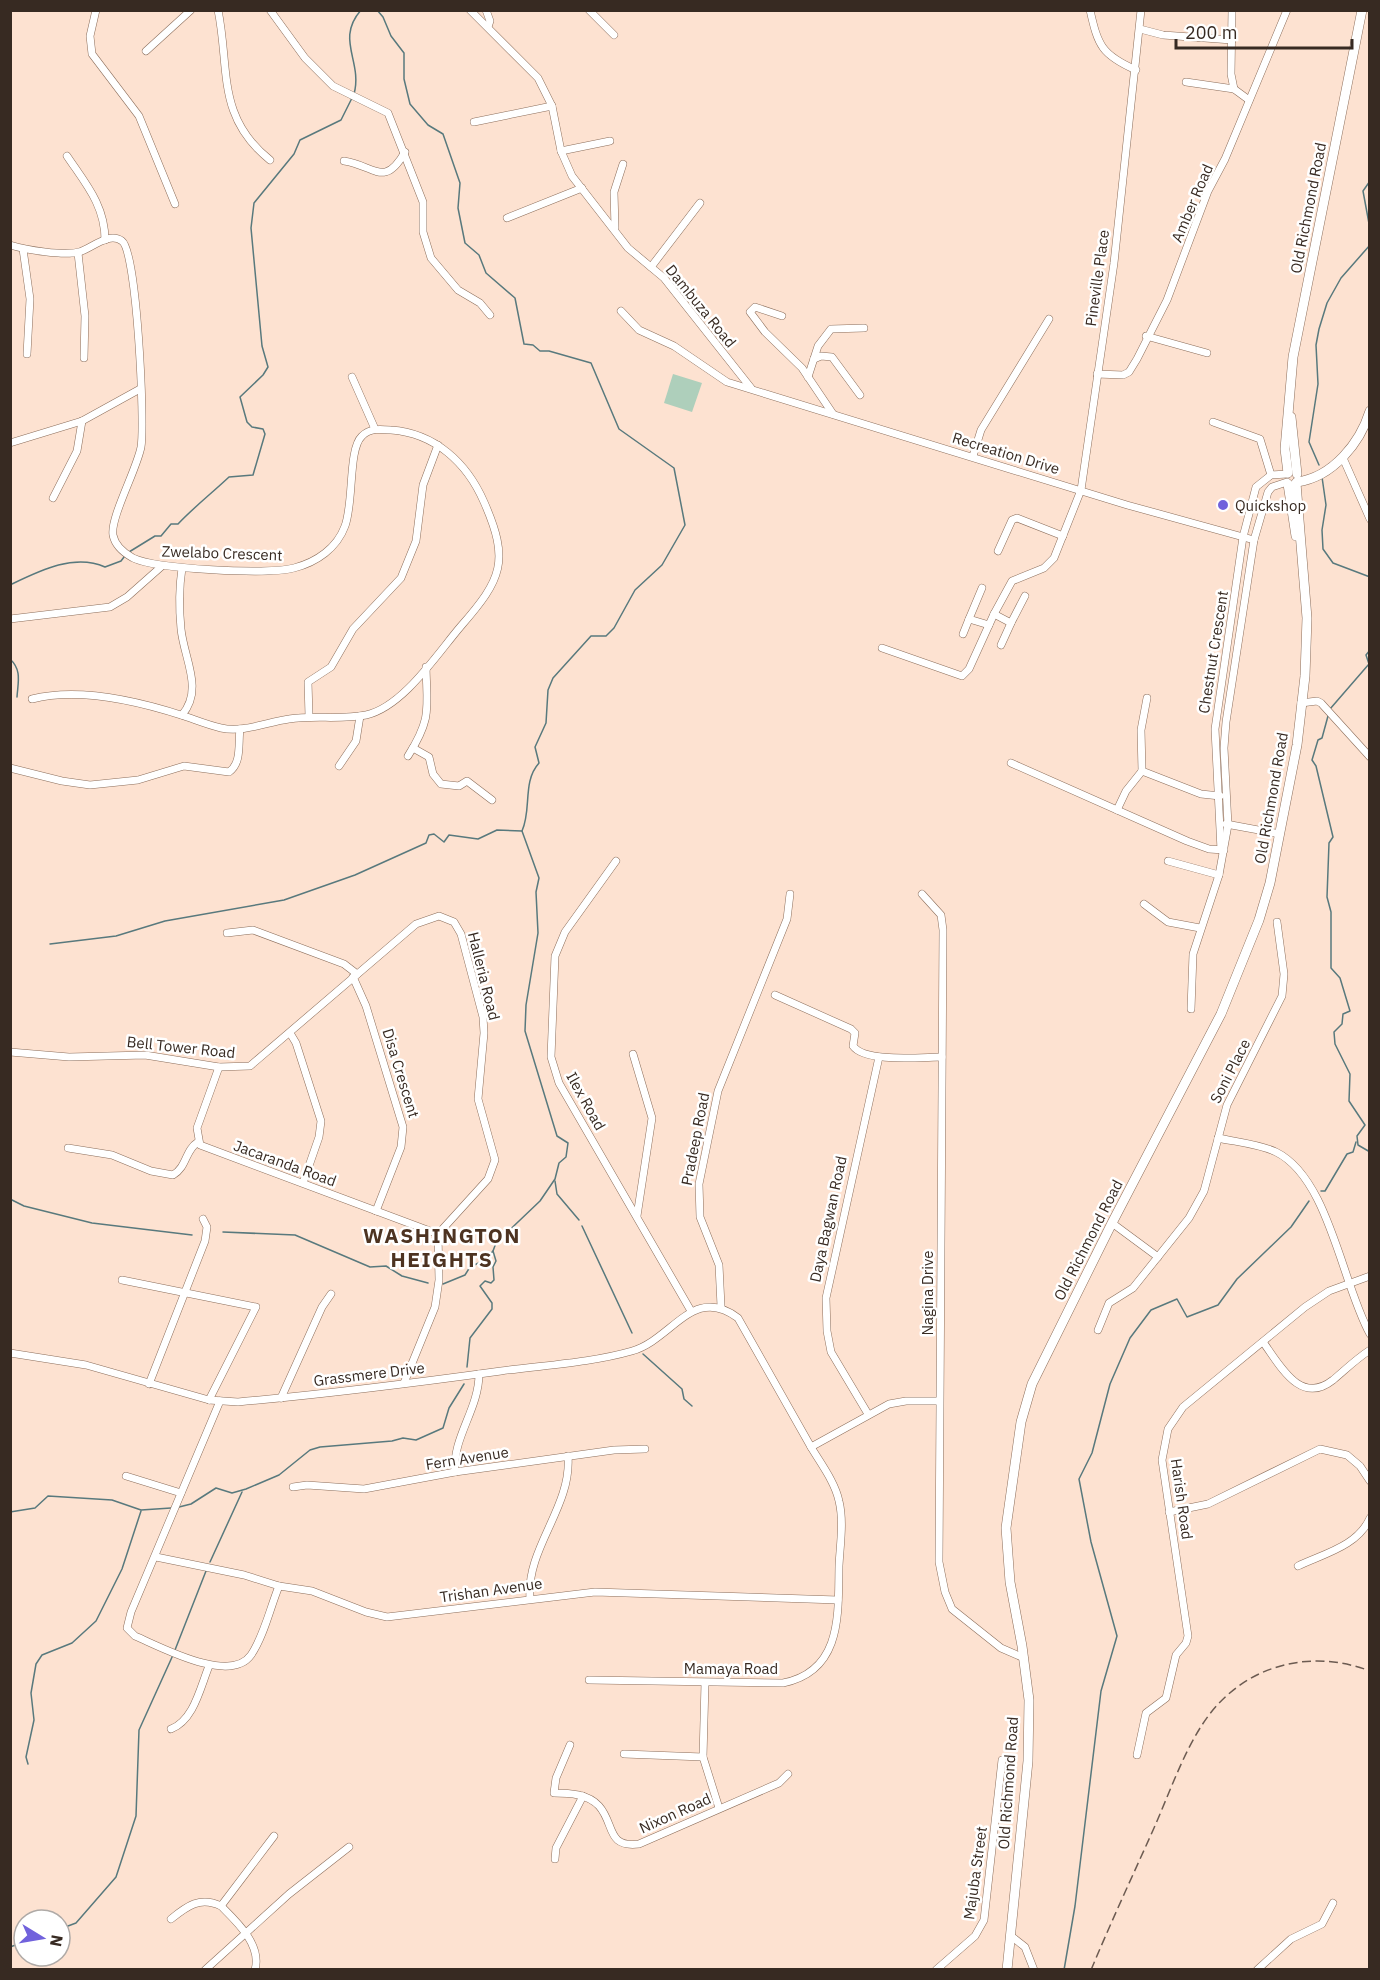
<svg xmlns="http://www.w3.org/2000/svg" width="1380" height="1980" font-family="'IBM Plex Sans',sans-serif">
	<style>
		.green { fill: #aecfbb }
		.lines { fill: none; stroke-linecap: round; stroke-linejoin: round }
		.stream { stroke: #58797d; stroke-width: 1.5 }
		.minor-casing { stroke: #8c6e5b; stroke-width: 8 }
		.tertiary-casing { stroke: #8c6e5b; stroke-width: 10 }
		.minor { stroke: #fff; stroke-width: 7 }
		.tertiary { stroke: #fff; stroke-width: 9 }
		.rail { stroke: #6c5b51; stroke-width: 1.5; stroke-dasharray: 9 4.5; stroke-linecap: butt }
		.poi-dot { fill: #7162dc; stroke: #fff; stroke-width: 2 }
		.labels { text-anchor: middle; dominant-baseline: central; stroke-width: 5; stroke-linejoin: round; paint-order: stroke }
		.street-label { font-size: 15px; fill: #372a22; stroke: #fff }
		.poi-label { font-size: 15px; fill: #372a22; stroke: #fff; text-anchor: start }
		.district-label { font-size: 21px; font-weight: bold; letter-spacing: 1.5px; fill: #4d3321; stroke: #fff }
	</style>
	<rect width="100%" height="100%" fill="#fde2d1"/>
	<polygon class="green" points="673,374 702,383 692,412 664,403"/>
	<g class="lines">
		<g class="stream">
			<path d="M 377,10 L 383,17 L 391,36 L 404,53 L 404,79 L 410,104 L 428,125 L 443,134 L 460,183 L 458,208 L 465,243 L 479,255 L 486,273 L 515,298 L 524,344 L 533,345 L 540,351 L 549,351 L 591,363 L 619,429 L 674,468 L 685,525 L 662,565 L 635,590 L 614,628 L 606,636 L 591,636 L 553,678 L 548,690 L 546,723 L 535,747 L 539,763 C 522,782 532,809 522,831 L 539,878 L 536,892 L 538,933 L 526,1005 L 525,1031 L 557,1136 L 568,1143 L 566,1157 L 559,1163 L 555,1179 L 540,1201 L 496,1243 L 493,1251 L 496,1261 L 493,1267 L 494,1280 L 491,1283 L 485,1281 L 480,1286 L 492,1303 L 492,1309 L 470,1338 L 467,1367"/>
			<path d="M 354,94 C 363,61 335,40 361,10"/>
			<polyline points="1370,181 1363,191 1370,229"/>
			<polyline points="1319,465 1309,442 1318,384 1316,345 1319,329 1327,303 1341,278 1370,245"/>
			<polyline points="1322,477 1326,505 1322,530 1323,549 1333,563 1370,577"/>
			<path d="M 129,552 L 155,536 L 161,536 L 171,524 L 178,524 C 194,507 212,493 229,477 L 253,475 L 265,434 L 263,429 L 252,427 L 247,422 L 240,397 L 263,375 L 268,367 L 262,346 L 251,228 L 254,203 L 294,154 L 300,140 L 341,120 L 352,98"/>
			<path d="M 10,585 C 39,571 74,553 105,567 L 121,561 L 124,557"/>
			<path d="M 10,659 C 22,670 18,682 17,697"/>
			<polyline points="1330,709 1369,664 1366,655 1370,650"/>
			<polyline points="1328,716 1322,738 1318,740 1312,760 1316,766 1333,837 1329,843 1327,897 1331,912 1331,968 1340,978 1350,1011 1343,1014 1342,1024 1334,1032 1335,1044 1350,1074 1349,1101 1365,1125 1357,1136 1358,1145 1370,1152"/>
			<polyline points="50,944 116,936 165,921 284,900 355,875 426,843 429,835 434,834 444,842 449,835 478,839 497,830 522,831"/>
			<polyline points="555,1181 557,1194 579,1220"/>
			<polyline points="1321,1191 1325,1191 1347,1154 1353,1152 1356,1142"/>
			<polyline points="10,1199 24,1206 92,1223 192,1235"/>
			<polyline points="582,1226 632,1333"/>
			<polyline points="223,1232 295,1235 370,1267 386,1266 402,1276 428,1283"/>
			<polyline points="443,1284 465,1275 470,1267 485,1260 493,1251"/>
			<polyline points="643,1354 682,1389 684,1399 692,1406"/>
			<polyline points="179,1507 191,1504 216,1488 232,1493 246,1489 279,1475 310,1450 320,1447 392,1441 403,1438 416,1440 443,1428 449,1408 464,1384"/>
			<polyline points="10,1512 35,1508 48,1496 112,1500 141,1510 171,1508"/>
			<polyline points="210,1562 242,1492"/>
			<polyline points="175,1650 206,1571"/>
			<polyline points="28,1764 26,1757 34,1720 31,1693 36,1664 42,1655 72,1643 96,1621 122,1569 141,1511"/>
			<polyline points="60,1929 76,1923 116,1877 136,1816 139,1730 173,1655"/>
			<polyline points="10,1947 24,1942"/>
			<polyline points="1064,1970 1075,1906 1101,1691 1117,1636 1091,1542 1079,1479 1092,1453 1110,1384 1130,1338 1151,1310 1177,1299 1187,1317 1218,1305 1237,1279 1291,1227 1309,1201"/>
		</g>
		<g class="minor-casing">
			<g id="minor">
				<polyline points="96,10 90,36 92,54 139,116 175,204"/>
				<path d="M 218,10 C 230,69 216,117 270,160"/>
				<polyline points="270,10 305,58 333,86 388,113 423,202 423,232 431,258 458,290 480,303 490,315"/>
				<polyline points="470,10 538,78 552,106 561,151 572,176 628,248 664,278 751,388"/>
				<polyline points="486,10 490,21 488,27"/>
				<polyline points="589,10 614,35"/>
				<path d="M 1090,10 C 1098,46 1102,55 1136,70"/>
				<polyline points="1232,10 1231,74 1234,89 1249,100"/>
				<polyline points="1140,29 1163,35 1232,40"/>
				<polyline points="146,51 191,10"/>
				<polyline points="1186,82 1234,89"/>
				<polyline points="474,122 552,106"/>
				<polyline points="561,151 610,141"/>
				<path d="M 67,156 C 85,183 105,205 105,240"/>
				<path d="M 344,161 C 374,165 384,189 405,152"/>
				<polyline points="507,218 582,188"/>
				<polyline points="615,228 614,192 623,164"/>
				<path d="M 10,245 C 26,250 64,256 79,252 C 91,249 109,231 122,241 C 137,252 145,423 141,447 C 137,469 110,518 113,535 C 115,546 124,553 133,558 C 156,569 268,575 294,568 C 317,562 337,548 345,526 C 354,502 348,449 362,436 C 370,428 380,429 391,430 C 435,433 467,463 484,502 C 510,561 502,579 461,626 C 437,654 403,707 366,715 C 341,720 314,715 289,719 C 267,722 243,733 221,728 C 208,725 196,720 184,716 C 138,701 79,687 32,699"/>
				<polyline points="23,249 30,299 27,354"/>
				<polyline points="78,253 85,316 84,358"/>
				<polyline points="651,267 700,203"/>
				<polyline points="621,311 639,330 674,346 727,382 1127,505 1254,540"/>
				<polyline points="782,316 755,307 750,312 765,332 802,368 833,414"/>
				<polyline points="1146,336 1207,353"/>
				<polyline points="814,359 821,356 832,357 860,395"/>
				<polyline points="1097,374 1123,375 1129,372 1137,359 1167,300 1208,191 1225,159 1287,10"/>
				<polyline points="352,377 375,429"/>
				<polyline points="808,377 818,346 831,329 864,328"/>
				<polyline points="1213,422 1260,439 1271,475"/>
				<polyline points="10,443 82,421 140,389"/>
				<polyline points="973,456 981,430 1049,319"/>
				<polyline points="1343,458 1370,519"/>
				<polyline points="53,498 77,451 82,421"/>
				<polyline points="998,551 1012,520 1017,518 1063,536"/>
				<path d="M 182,568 C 179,588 179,609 181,629 C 184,659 204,689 182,715"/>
				<polyline points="982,588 969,619 989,625"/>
				<polyline points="1025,596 1011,623 994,614 1012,581 1044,568 1054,558 1081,490 1114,263 1141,10"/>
				<polyline points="10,619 110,607 127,597 162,566"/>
				<polyline points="963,634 969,619"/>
				<polyline points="1001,645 1011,623"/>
				<polyline points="882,648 962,676 969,669 994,614"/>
				<polyline points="1147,698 1141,730 1142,771 1201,794 1220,796"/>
				<polyline points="1301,703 1317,701 1321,703 1370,757"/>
				<polyline points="309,716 308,682 331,667 353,629 401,578 416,541 423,485 438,445"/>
				<polyline points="413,748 429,757 433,774 441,784 459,786 467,781 492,800"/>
				<path d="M 408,756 C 432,718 427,709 426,667"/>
				<polyline points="1011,763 1187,841 1209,849 1224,850"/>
				<polyline points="339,766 356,741 360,716"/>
				<path d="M 10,768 L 62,781 L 90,785 L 138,780 L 184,766 L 229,772 C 242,763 238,743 240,729"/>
				<polyline points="1117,810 1126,791 1142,771"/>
				<polyline points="1226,824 1280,834"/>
				<polyline points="1221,850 1215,729 1243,537 1256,487 1271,475 1287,474"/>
				<polyline points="616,861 565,932 555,956 551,1057 559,1083 691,1311"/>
				<polyline points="1168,861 1219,875"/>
				<polyline points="922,894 941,915 943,930 939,1562 945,1592 952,1609 1001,1648 1024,1658"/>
				<polyline points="1144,904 1168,922 1200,928"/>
				<polyline points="227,933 253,930 344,964 357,974"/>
				<polyline points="353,977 366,1006 403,1127 401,1147 376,1211"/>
				<path d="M 775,995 L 851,1029 L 855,1033 L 853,1046 C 865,1063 922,1057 942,1057"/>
				<polyline points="1191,1009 1193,954 1219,875 1228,825 1224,748 1226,722 1254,540 1268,492 1272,487 1287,482"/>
				<polyline points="290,1033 296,1043 321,1121 319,1137 303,1183"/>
				<polyline points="10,1052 69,1057 145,1055 219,1067 250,1066 416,924 439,916 454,922 461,934 483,1017 484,1033 478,1099 495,1160 488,1179 438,1234 439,1280 435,1307 404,1383"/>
				<polyline points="633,1054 652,1118 637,1216"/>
				<polyline points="219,1067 197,1128 200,1145 438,1234"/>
				<path d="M 1218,1138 C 1236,1142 1259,1144 1276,1152 C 1329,1178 1342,1284 1370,1334"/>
				<path d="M 68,1148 L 112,1155 L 151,1171 L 173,1175 C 187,1167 185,1150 198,1142"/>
				<polyline points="1112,1223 1158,1257"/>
				<polyline points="122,1280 256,1307 209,1400"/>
				<polyline points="721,1306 719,1265 700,1217 699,1184 718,1091 787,919 790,894"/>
				<polyline points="1098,1330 1109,1303 1133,1288 1189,1218 1204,1191 1227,1105 1282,996 1284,974 1277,922"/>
				<path d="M 1263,1342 C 1280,1365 1300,1406 1333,1380 C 1345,1370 1356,1359 1370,1350"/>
				<path d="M 10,1353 L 86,1365 L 209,1400 L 238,1402 C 326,1394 414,1383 501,1371 C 544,1365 590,1363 632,1351 C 673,1339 693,1284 738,1318 L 811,1447 L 889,1404 L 906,1401 L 939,1401"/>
				<polyline points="149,1384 205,1241 207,1227 203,1219"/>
				<polyline points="281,1398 322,1307 331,1294"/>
				<path d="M 220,1401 L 131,1612 L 127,1628 L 135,1636 C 159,1646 230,1685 251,1655 C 264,1636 270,1608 279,1586"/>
				<polyline points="868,1414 831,1352 827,1331 826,1298 879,1057"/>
				<path d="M 455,1472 C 452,1438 479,1409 479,1374"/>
				<polyline points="126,1476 181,1493"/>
				<polyline points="293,1487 307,1485 364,1489 455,1472 614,1450 645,1449"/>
				<polyline points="1169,1512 1208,1504 1320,1449 1347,1455 1360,1466 1370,1481"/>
				<polyline points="156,1557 244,1575 279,1586 312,1591 366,1612 387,1617 595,1592 838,1600"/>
				<path d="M 1298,1566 C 1323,1554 1358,1546 1370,1518"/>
				<path d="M 530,1598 C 526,1548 572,1507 568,1456"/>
				<path d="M 589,1680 L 783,1683 C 843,1671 838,1613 839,1566 C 840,1545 844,1522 839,1501 C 835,1482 821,1464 811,1447"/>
				<polyline points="705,1683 703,1757 719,1808"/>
				<path d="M 171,1729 C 194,1720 200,1688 209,1666"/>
				<path d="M 570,1745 L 556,1778 L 554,1793 C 570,1793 588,1794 599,1806 C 615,1824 606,1848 639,1844 L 779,1783 L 788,1774"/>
				<polyline points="624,1754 703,1757"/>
				<polyline points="1137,1755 1146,1713 1166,1698 1176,1655 1186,1643 1188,1636 1162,1460 1168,1429 1183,1407 1305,1307 1329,1291 1370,1276"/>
				<polyline points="555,1859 556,1848 583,1796"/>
				<path d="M 221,1906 C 237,1922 262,1945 255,1970"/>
				<path d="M 171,1919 C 187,1906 200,1896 221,1906 L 274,1836"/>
				<polyline points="1011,1936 1025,1947 1034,1970"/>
				<polyline points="205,1970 289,1894 349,1847"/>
				<polyline points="936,1970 975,1936 984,1920 1002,1760"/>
				<polyline points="1257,1970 1291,1939 1322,1924 1333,1903"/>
			</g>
		</g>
		<g class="tertiary-casing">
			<g id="tertiary">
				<polyline points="1291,417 1297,474"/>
				<polyline points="1288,473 1285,449 1293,357 1362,10"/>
				<path d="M 1297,482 C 1333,477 1360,443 1370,411"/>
				<polyline points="1288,484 1296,536"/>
				<polyline points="1007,1970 1028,1761 1029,1700 1022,1646 1010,1582 1006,1528 1021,1422 1032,1384 1112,1223 1221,1014 1259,920 1270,883 1297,745 1305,676 1307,618 1296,483"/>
			</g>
		</g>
		<use href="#minor" class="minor"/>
		<use href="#tertiary" class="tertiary"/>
		<path class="rail" d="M 1091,1970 C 1111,1922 1133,1875 1154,1828 C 1169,1794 1182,1756 1202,1725 C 1239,1667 1307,1647 1370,1671"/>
	</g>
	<circle class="poi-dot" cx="1223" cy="505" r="6"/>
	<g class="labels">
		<g class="street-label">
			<text transform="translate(1192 203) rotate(-67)">Amber Road</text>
			<text transform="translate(1308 208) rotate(-79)">Old Richmond Road</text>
			<text transform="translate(1097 278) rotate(-82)">Pineville Place</text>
			<text transform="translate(701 306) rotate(51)">Dambuza Road</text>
			<text transform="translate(1006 453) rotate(17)">Recreation Drive</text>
			<text transform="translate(222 553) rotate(2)">Zwelabo Crescent</text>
			<text transform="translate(1213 652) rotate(-81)">Chestnut Crescent</text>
			<text transform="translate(1271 798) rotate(-80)">Old Richmond Road</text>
			<text transform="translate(484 976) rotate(76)">Halleria Road</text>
			<text transform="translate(181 1047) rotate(6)">Bell Tower Road</text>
			<text transform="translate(1230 1071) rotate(-63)">Soni Place</text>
			<text transform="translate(401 1073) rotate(73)">Disa Crescent</text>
			<text transform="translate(586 1101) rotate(61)">Ilex Road</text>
			<text transform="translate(695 1139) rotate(-79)">Pradeep Road</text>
			<text transform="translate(285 1163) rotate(20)">Jacaranda Road</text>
			<text transform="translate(828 1219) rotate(-78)">Daya Bagwan Road</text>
			<text transform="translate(1088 1240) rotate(-63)">Old Richmond Road</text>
			<text transform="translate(927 1293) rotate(-90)">Nagina Drive</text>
			<text transform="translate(369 1374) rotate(-7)">Grassmere Drive</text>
			<text transform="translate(467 1458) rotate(-9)">Fern Avenue</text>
			<text transform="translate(1182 1499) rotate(82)">Harish Road</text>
			<text transform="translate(491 1590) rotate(-8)">Trishan Avenue</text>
			<text x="731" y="1668">Mamaya Road</text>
			<text transform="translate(1008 1783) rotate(-86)">Old Richmond Road</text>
			<text transform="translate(675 1813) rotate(-24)">Nixon Road</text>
			<text transform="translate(975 1873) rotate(-82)">Majuba Street</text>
		</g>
		<g class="poi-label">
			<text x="1235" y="505">Quickshop</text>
		</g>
		<g class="district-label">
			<text x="442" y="1235">WASHINGTON<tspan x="442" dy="24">HEIGHTS</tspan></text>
		</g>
	</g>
	<rect width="1380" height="1980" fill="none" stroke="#372a22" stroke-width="24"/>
	<g transform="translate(42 1938) rotate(101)"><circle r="28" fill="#ffffff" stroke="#afaaa7" stroke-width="1.5"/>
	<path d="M0-4.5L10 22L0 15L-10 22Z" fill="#7162dc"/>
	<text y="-9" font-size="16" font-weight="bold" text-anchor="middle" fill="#372a22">N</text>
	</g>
	<path d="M1176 39v9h176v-9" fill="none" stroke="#372a22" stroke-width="3"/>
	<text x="1185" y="39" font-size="18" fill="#372a22" stroke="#ffffff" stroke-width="4.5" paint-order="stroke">200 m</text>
</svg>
